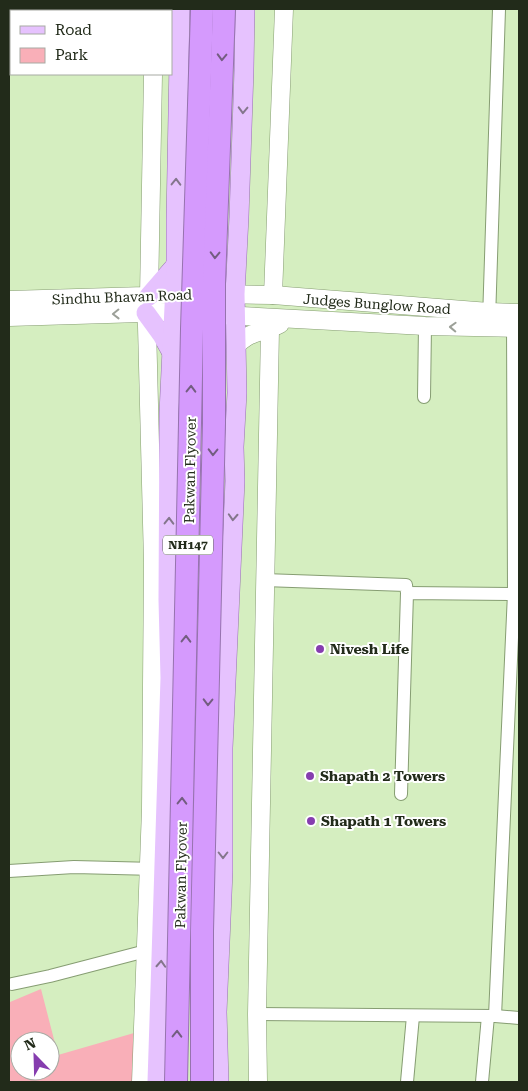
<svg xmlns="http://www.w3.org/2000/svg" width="528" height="1091" font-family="'Roboto Serif',serif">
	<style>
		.green { fill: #f9afb8; fill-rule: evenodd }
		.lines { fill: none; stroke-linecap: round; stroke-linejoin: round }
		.street-casing { stroke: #869d72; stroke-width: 14 }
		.secondary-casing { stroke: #869d72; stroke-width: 19 }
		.primary-casing { stroke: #9673ae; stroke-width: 20 }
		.street { stroke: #fff; stroke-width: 12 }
		.secondary { stroke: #fff; stroke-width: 18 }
		.primary { stroke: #e6c2fe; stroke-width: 19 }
		.highway-bridge-casing { stroke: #9673ae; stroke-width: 24; stroke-linecap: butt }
		.highway-bridge { stroke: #d59afd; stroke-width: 22 }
		.oneway { stroke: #735d80 }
		.oneway2 { stroke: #84768c }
		.oneway3 { stroke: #9ca098 }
		.poi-dot { fill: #863daf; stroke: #fff; stroke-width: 2 }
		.labels { text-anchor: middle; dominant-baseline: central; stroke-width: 4; stroke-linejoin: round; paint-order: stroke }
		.shield { fill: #fff; stroke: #646b5f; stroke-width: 1 }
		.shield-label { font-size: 12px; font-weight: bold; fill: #222b1a }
		.street-label { font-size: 14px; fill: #222b1a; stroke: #fff }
		.poi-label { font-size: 14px; font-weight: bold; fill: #222b1a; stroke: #fff; text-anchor: start }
	</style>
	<rect width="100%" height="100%" fill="#d5eec0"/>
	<path class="green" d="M 41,989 L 58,1055 L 134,1033 L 132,1082 L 9,1082 L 9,1000 L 10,1002 ZM 20,1041 L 50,1041 L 50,1071 L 20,1071 Z"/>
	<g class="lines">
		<g class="street-casing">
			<g id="street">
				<polyline points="9,36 11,36"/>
				<polyline points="489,320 499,9"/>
				<polyline points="424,397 425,326"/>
				<polyline points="264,580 406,585 407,593"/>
				<polyline points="401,794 407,593 519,594"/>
				<polyline points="9,871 74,867 156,869"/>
				<polyline points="12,984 50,976 146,951"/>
				<polyline points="257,1014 495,1016 519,1018"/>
				<polyline points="495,1016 514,593 513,319"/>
				<polyline points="407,1082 413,1016"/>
				<polyline points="482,1082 488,1016"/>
			</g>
		</g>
		<g class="secondary-casing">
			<g id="secondary">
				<polyline points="155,11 155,9"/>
				<polyline points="220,294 273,295 489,312 519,313"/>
				<polyline points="273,295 284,9"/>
				<polyline points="149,296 153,74"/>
				<polyline points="9,300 145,296 174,294 190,295"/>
				<polyline points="223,315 425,326 519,328"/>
				<polyline points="9,317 174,312 187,313"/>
				<path d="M 236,345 C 241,341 246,336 253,334 C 263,330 270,329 280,324"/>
				<polyline points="141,1082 151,809 153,562 147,326 146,313"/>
				<polyline points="258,1082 257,1014 270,329"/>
			</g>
		</g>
		<g class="primary-casing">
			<g id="primary">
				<polyline points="149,296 176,265"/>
				<polyline points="146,313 162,335 172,353"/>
				<polyline points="157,1082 170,678 168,600 169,413 176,265 176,219 180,9"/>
				<polyline points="219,1082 217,1012 223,871 223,748 235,481 234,447 237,393 235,294 239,217 244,70 245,9"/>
			</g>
		</g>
		<use href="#street" class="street"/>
		<use href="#secondary" class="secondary"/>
		<use href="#primary" class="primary"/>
		<g class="highway-bridge-casing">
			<g id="highway-bridge">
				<polyline points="176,1082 192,329 202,9"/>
				<polyline points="202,1082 202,931 214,423 214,283 224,9"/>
			</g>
		</g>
		<use href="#highway-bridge" class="highway-bridge"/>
	</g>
	<defs><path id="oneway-chevron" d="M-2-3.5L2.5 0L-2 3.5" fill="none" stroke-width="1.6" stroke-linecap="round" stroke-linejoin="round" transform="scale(1.25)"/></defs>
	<g class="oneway">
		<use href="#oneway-chevron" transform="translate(222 57) rotate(92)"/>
		<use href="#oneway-chevron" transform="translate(215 255) rotate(92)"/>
		<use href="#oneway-chevron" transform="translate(191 389) rotate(-89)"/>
		<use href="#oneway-chevron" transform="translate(213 452) rotate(91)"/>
		<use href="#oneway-chevron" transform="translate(186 639) rotate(-89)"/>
		<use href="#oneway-chevron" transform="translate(208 702) rotate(91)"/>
		<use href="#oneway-chevron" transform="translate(182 801) rotate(-89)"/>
		<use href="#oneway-chevron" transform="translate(177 1034) rotate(-89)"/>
	</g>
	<g class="oneway2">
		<use href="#oneway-chevron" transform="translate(243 110) rotate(92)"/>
		<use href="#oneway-chevron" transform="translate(176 182) rotate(-89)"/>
		<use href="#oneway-chevron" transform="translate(233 517) rotate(93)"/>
		<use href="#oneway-chevron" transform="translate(169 521) rotate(-89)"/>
		<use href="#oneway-chevron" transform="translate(223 855) rotate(90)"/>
		<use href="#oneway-chevron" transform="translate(161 964) rotate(-87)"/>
	</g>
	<g class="oneway3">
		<use href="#oneway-chevron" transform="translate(116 314) rotate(179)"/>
		<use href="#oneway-chevron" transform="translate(453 327) rotate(-178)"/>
	</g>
	<g class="poi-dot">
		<circle cx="320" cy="649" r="5"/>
		<circle cx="310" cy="776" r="5"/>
		<circle cx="311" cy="821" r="5"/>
	</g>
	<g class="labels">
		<rect class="shield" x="163" y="535.5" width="50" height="19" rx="4"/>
		<g class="shield-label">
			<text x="188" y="545">NH147</text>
		</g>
		<g class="street-label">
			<text transform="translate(122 297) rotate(-2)">Sindhu Bhavan Road</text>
			<text transform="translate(377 304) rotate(4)">Judges Bunglow Road</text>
			<text transform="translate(190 470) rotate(-89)">Pakwan Flyover</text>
			<text transform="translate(181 875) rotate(-89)">Pakwan Flyover</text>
		</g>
		<g class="poi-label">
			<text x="330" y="649">Nivesh Life</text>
			<text x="320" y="776">Shapath 2 Towers</text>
			<text x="321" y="821">Shapath 1 Towers</text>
		</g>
	</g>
	<rect width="528" height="1091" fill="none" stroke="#222b1a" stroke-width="20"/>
	<rect x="10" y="10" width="162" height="65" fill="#ffffff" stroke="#a7aaa3"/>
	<rect x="20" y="26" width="25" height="8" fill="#e6c2fe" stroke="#a7aaa3"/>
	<text x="55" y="35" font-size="15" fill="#222b1a">Road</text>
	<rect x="20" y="48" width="25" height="15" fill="#f9afb8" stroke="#a7aaa3"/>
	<text x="55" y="60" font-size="15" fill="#222b1a">Park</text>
	<g transform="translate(35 1056) rotate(337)"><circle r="24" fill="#ffffff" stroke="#a7aaa3"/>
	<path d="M0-4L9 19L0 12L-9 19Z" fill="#863daf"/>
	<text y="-8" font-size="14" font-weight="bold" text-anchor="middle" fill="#222b1a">N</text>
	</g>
</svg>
